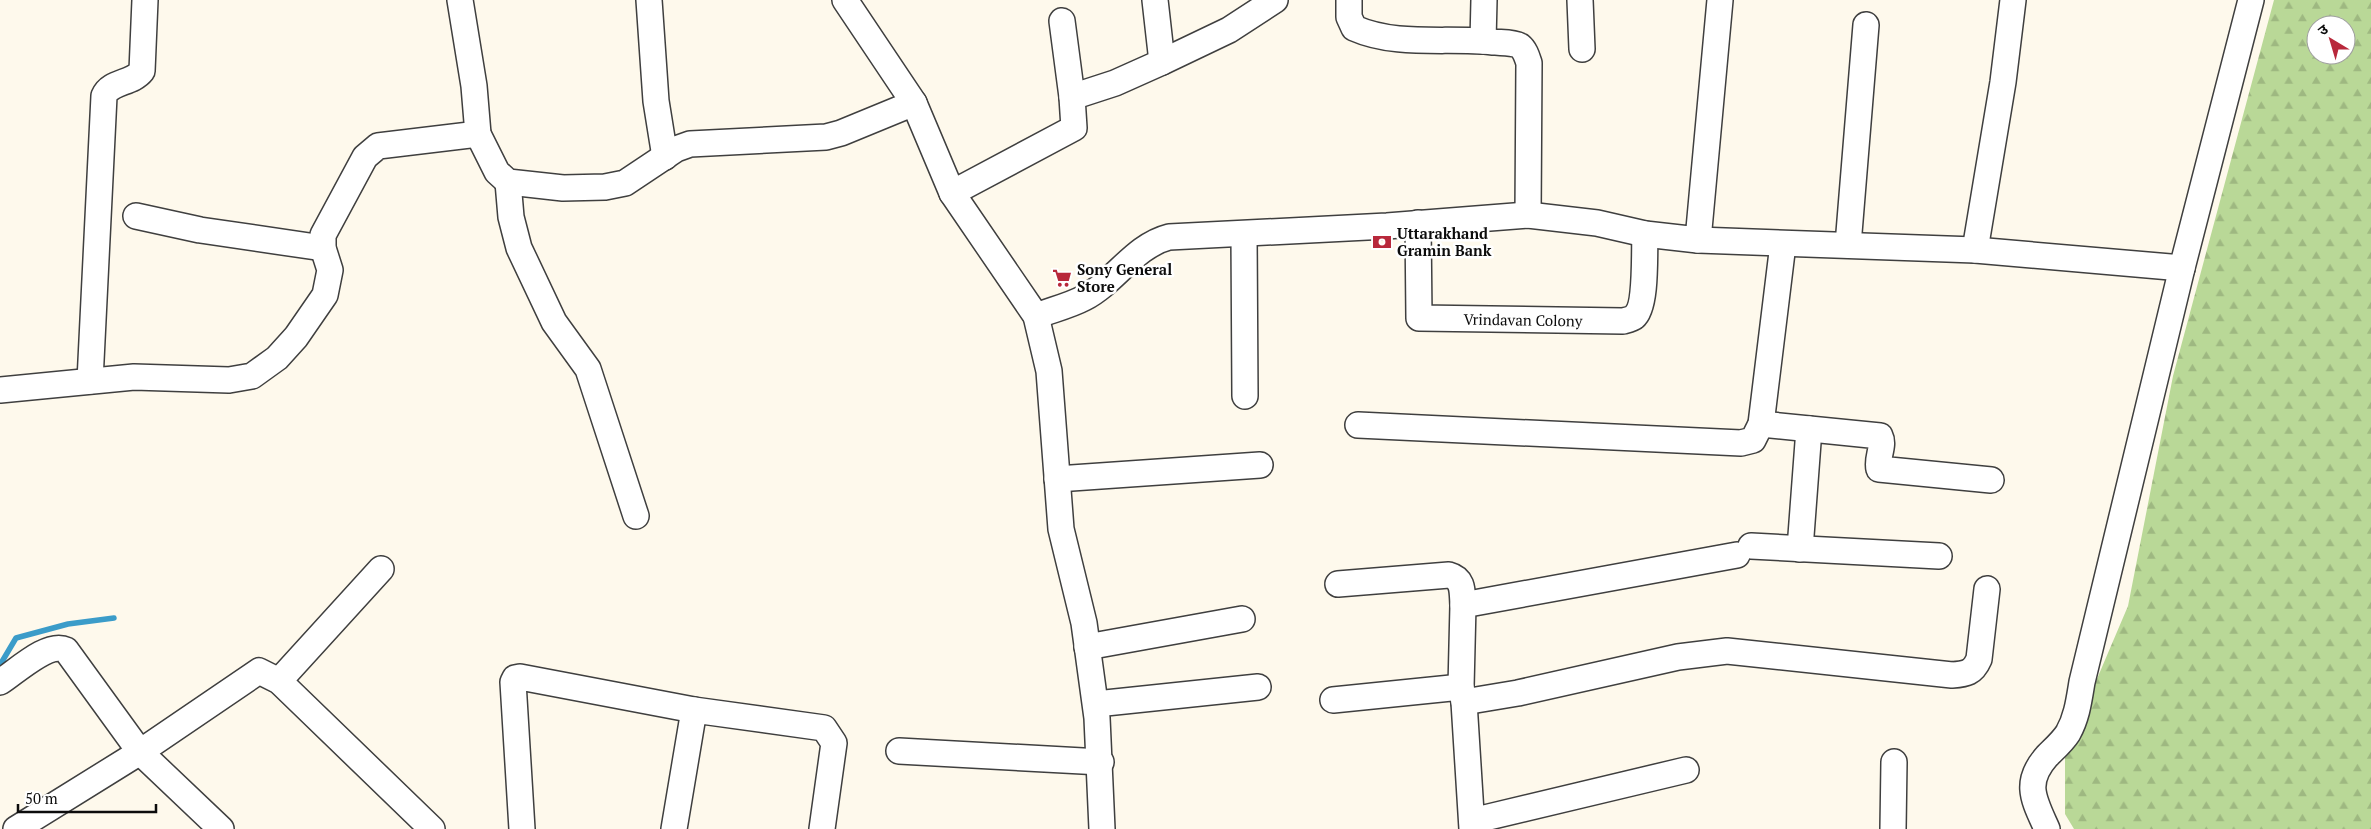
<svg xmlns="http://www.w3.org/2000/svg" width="2371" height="829" font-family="'PT Serif','Noto Sans Devanagari',serif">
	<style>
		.forest { fill: url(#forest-firs); fill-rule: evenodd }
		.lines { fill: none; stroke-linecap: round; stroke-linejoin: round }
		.stream { stroke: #3b9cc9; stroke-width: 5.5 }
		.minor-casing { stroke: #3f3f3f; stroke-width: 28 }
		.minor { stroke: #fff; stroke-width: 25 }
		.labels { text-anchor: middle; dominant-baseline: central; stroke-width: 5; stroke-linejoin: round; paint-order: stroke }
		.poi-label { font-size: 15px; font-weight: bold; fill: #0c0c0c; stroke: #fff; text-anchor: start }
		.street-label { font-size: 15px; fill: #0c0c0c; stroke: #fff }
	</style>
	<defs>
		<pattern id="forest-firs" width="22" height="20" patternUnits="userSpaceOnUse" patternTransform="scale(1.25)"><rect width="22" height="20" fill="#b9d897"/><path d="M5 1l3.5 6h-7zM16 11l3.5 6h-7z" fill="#9eb881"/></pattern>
	</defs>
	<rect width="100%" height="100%" fill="#fef9ec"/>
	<path class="forest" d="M 2274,0 L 2371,0 L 2371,829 L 2074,829 L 2065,814 L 2065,754 L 2128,606 L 2173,376 ZM 2316,25 L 2346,25 L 2346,55 L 2316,55 Z"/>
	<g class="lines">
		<polyline class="stream" points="0,665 16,638 68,624 114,618"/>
		<g class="minor-casing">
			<g id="minor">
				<polyline points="460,0 474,86 478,134 497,172 508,182 563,188 605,187 625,183 676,149 690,144 826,137 841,133 914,103"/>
				<polyline points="649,0 656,101 665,157"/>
				<polyline points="845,0 914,103 952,193 1036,316 1049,371 1061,529 1084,623 1097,718 1102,829"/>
				<path d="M 1349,0 L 1349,17 L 1354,28 C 1397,47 1447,37 1493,42 C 1500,43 1513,42 1520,46 C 1525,50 1527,57 1529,63 L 1528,215"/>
				<polyline points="1580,0 1582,49"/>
				<polyline points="1062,21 1072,97"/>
				<polyline points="1483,41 1484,0"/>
				<polyline points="1162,62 1229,30 1275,0"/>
				<polyline points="508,182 511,217 519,248 554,322 588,369 636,516"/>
				<polyline points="952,193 1074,128 1072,97 1115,83 1162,62 1155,0"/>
				<polyline points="136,216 200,230 323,248"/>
				<path id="s1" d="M 1418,223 L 1419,318 L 1623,321 C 1627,320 1632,319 1634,317 C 1647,307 1644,251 1645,234"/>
				<polyline points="1244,234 1245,396"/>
				<polyline points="1698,240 1975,250 2182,268"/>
				<polyline points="1848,245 1866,25"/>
				<polyline points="1975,250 2003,82 2013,0"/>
				<path d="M 1036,316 C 1051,310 1069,306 1084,298 C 1115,282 1134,246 1169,237 L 1387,226 L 1528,215 L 1597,223 L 1645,234 L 1698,240 L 1720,0"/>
				<path d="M 90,381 L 104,96 C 110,81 132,84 142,71 L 145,0"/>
				<polyline points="0,390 134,377 229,380 252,376 277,358 296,337 325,295 330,270 323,248 323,235 365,157 378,146 478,134"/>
				<path d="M 1761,424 L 1880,436 C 1885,446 1876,458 1879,469 L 1991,480"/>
				<polyline points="1358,425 1741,443 1753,440 1761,424 1783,244"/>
				<polyline points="1057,479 1260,465"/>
				<polyline points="1751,546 1939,556"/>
				<polyline points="1800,549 1809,429"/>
				<path d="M 1338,584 L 1449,575 C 1464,579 1462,592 1463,605"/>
				<polyline points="1087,647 1242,619"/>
				<polyline points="279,681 381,569"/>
				<path d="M 0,682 C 16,672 48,641 66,650 L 140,752 L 221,829"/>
				<polyline points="1333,700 1461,687"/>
				<path d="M 1464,702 L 1518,693 L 1678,657 L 1727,651 L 1952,675 C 1966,674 1973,673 1979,659 L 1987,589"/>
				<polyline points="1096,704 1258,687"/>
				<polyline points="899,751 1101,762"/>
				<polyline points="1472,821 1686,770"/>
				<polyline points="16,829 140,752 259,671 279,681 432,829"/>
				<polyline points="522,829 513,682 515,678 520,677 694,710"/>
				<polyline points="674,829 694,710 824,728 834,743 822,829"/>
				<polyline points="1472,829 1464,702 1461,687 1463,605 1737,555"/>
				<polyline points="1893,829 1894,762"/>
				<path d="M 2047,829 C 2034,800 2023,783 2047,756 C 2054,749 2063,741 2068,733 C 2077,717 2079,700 2082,682 L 2182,268 L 2251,0"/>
			</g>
		</g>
		<use href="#minor" class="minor"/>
	</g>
	<defs>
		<g id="bank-bare" transform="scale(1.5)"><path d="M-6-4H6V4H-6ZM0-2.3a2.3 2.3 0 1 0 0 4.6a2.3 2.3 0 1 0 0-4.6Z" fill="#b8283b" stroke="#fff" stroke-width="2.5" paint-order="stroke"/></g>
		<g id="supermarket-bare" transform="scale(1.5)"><path d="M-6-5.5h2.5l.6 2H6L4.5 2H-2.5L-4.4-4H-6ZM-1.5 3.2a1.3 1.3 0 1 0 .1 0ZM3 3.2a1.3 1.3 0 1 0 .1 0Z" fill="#b8283b" stroke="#fff" stroke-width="2.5" paint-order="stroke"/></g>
	</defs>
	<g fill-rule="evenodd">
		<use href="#bank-bare" x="1382" y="242"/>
		<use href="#supermarket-bare" x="1062" y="278"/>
	</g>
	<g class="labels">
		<g class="poi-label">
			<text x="1397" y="233">Uttarakhand<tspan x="1397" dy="17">Gramin Bank</tspan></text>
			<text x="1077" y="269">Sony General<tspan x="1077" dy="17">Store</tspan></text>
		</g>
		<g class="street-label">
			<text stroke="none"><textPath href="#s1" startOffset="199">Vrindavan Colony</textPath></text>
		</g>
	</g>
	<g transform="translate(2331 40) rotate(322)"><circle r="24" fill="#ffffff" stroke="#9e9e9e"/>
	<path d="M0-4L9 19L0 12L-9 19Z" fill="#b8283b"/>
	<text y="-8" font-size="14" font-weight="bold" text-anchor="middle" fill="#0c0c0c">उ</text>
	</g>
	<path d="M18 804v8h138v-8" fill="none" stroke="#0c0c0c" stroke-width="2.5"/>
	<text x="25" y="804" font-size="15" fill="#0c0c0c" stroke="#ffffff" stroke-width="4" paint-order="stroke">50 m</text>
</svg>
